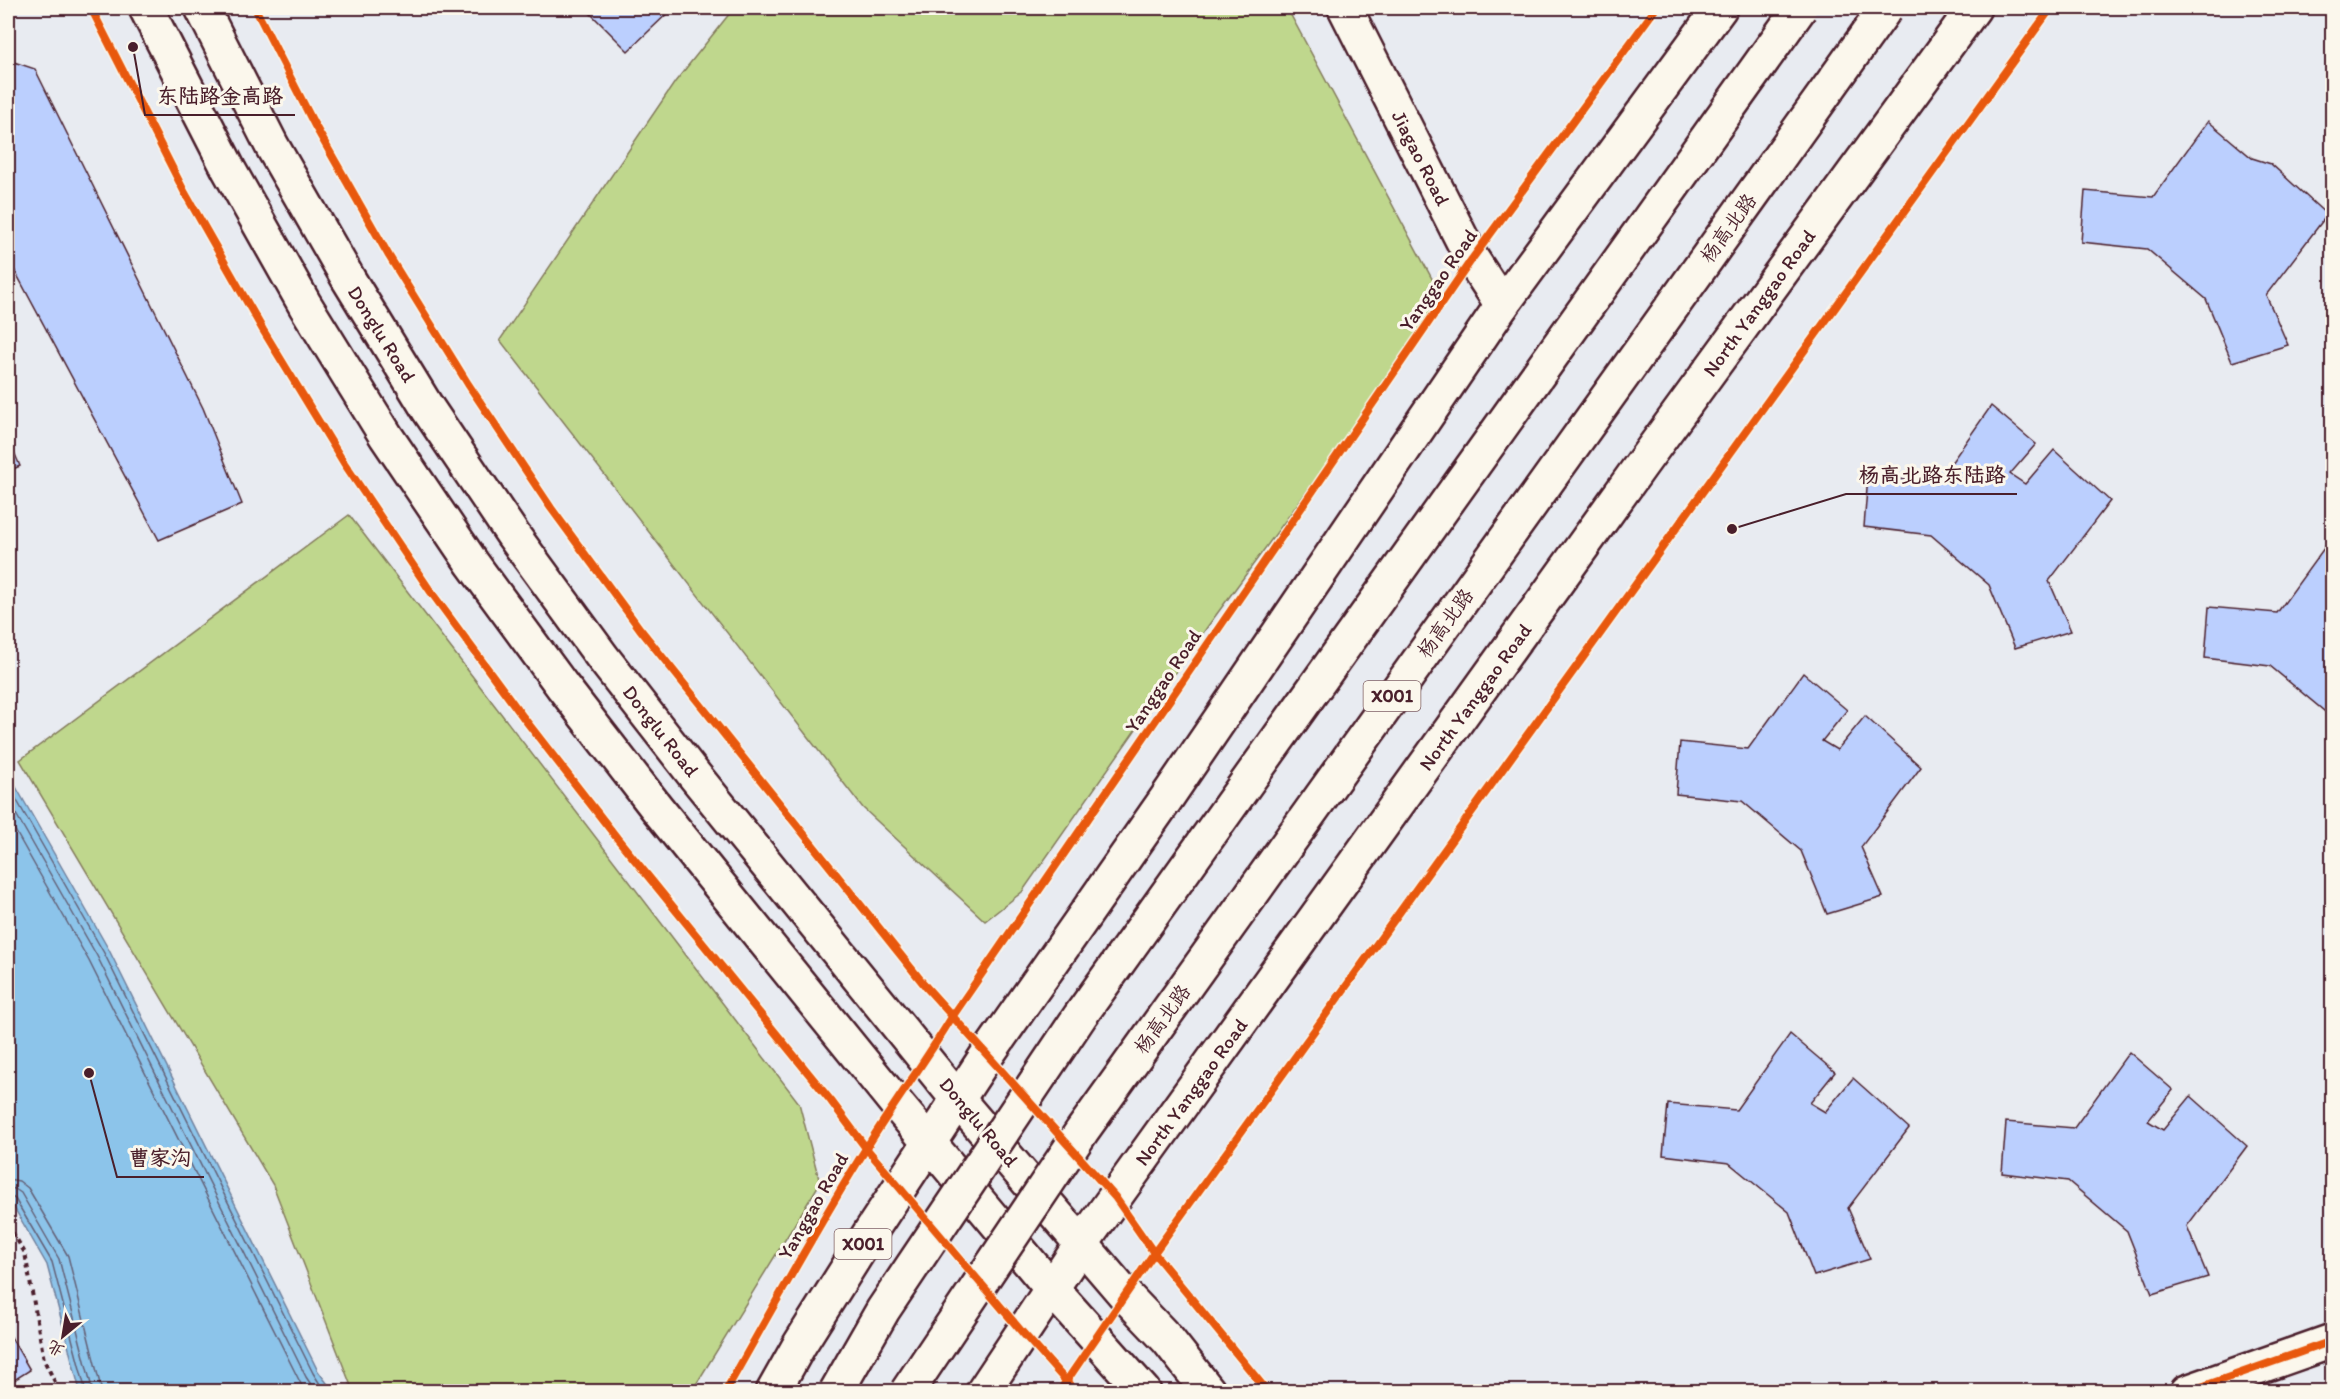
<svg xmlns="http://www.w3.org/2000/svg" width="2340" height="1399" font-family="Itim,'LXGW WenKai TC',sans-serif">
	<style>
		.park { fill: #bfd78d; stroke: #847b5c; stroke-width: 1.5 }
		.water { fill: #8cc4ea; stroke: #72829e; stroke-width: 1.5 }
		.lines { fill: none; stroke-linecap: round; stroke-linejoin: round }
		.shore { stroke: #646177; stroke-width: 1.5 }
		.building { fill: #bbcffe; stroke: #4a1f2b; stroke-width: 1.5 }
		.street-casing { stroke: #4a1f2b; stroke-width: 38 }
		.secondary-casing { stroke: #4a1f2b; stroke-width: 38 }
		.primary-casing { stroke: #4a1f2b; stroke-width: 38 }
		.path { stroke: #4a1f2b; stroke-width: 4; stroke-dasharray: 4.5 4.5; stroke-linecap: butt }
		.street { stroke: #fbf7ec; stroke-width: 33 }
		.secondary { stroke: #fbf7ec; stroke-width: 33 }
		.primary { stroke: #fbf7ec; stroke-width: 33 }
		.highway-bridge-casing { stroke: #4a1f2b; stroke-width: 38; stroke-linecap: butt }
		.highway-bridge { stroke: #fbf7ec; stroke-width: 33 }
		.cycleway-casing { stroke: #fbf7ec; stroke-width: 11 }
		.cycleway { stroke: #e8590c; stroke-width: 8 }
		.labels { text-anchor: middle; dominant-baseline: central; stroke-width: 6; stroke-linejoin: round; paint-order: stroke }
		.shield { fill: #fbf7ec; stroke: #7f6065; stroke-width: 1.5 }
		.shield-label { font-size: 18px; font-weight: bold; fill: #4a1f2b }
		.street-label { font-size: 20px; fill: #4a1f2b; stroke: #fbf7ec }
		.leader { fill: none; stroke: #4a1f2b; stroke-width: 2 }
		.callout-dot { fill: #4a1f2b; stroke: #fbf7ec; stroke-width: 2 }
		.callout-label { font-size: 21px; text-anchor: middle; font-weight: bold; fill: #4a1f2b; stroke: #fbf7ec; stroke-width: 6; stroke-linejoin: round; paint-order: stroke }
	</style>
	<rect width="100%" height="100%" fill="#e8ebf1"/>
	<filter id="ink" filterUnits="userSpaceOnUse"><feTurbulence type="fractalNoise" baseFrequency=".0167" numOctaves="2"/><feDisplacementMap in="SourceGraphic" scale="12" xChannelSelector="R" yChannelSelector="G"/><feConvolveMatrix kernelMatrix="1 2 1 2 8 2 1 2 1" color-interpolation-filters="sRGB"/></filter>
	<g filter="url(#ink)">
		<g class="park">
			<polygon points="734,8 1287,8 1445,303 1208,626 1022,892 985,921 863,808 500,340 675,82"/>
			<polygon points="349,515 799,1103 820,1183 692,1391 353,1391 273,1185 20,760"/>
		</g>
		<polygon class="water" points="8,773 109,950 318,1371 333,1391 80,1391 47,1265 8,1197"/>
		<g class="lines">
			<g class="shore">
				<polyline points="8,785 104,953 313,1373 325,1392"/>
				<polyline points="8,800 97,956 306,1377 316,1392"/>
				<polyline points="8,818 89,961 305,1392"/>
				<polyline points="8,1179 19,1181 28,1188 68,1256 102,1392"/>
				<polyline points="8,1188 15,1189 21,1193 59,1259 93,1392"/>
				<polyline points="8,1195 15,1199 52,1262 86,1392"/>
			</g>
		</g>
		<g class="building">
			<polygon points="585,8 673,8 628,51"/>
			<polygon points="8,60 35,69 203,408 242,504 159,540 8,258"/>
			<polygon points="2208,121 2252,158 2271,164 2327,215 2266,295 2288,345 2232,362 2206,299 2147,249 2081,242 2085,191 2153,197"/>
			<polygon points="1991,406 2036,444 2010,474 2025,484 2054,450 2110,501 2049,581 2071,631 2015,648 1989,585 1931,535 1864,527 1868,476 1937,483"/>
			<polygon points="8,438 20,466 8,471"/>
			<polygon points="2332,537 2332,722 2330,716 2270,666 2205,658 2209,607 2277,613"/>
			<polygon points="1803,673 1847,710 1822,741 1837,750 1865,716 1921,767 1861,847 1883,897 1827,914 1801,851 1742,801 1676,794 1680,742 1748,749"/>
			<polygon points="1790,1034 1835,1072 1810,1103 1825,1112 1853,1078 1909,1128 1848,1208 1870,1259 1814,1276 1789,1212 1729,1163 1663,1155 1668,1104 1736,1110"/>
			<polygon points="2129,1052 2173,1090 2148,1121 2163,1130 2191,1096 2247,1146 2187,1226 2208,1277 2152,1294 2127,1231 2068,1181 2002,1173 2006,1122 2074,1128"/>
			<polygon points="8,1332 30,1370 8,1384"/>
		</g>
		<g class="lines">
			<g class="street-casing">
				<polyline id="street" points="1345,8 1472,259 1502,305"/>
			</g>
			<g class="secondary-casing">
				<g id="secondary">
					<polyline points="146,8 229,170 305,305 386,436 472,563 563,687 656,807 895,1102 1051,1288 1144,1392"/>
					<polyline points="202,8 272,146 349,280 428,409 513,535 603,658 695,776 959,1101 1126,1296 1168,1340 1209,1392"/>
					<polyline points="2187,1392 2332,1341"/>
				</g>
			</g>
			<g class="primary-casing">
				<g id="primary">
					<polyline points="773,1392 800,1344 871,1231 987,1055 1166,799 1502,305 1720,8"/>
					<polyline points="983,1392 1082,1243 1641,465 1974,8"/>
				</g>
			</g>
			<polyline class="path" points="8,1225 25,1253 44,1360 60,1392"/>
			<use href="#street" class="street"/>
			<use href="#secondary" class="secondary"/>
			<use href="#primary" class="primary"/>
			<g class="highway-bridge-casing">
				<g id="highway-bridge">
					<polyline points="836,1392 883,1310 1080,1016 1800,8"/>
					<polyline points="907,1392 1082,1131 1886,8"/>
				</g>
			</g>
			<use href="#highway-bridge" class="highway-bridge"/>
			<g class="cycleway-casing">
				<g id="cycleway">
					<polyline points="91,8 185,193 263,330 344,463 431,592 523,717 617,838 831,1101 866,1148 1022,1332 1076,1392"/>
					<polyline points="255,8 314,124 389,256 468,384 551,508 640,629 927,988 1115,1197 1154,1253 1268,1392"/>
					<path d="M 725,1392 C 772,1310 817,1226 867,1147 C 894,1103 925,1062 952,1017 L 1472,259 L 1656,8"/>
					<polyline points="1059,1392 1154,1253 2051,8"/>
					<polyline points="2187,1392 2332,1341"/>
				</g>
			</g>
			<use href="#cycleway" class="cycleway"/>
		</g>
	</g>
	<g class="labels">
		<g class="shield">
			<rect x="1363.5" y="681" width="57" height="30" rx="4.5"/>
			<rect x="834.5" y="1229" width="57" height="30" rx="4.5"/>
		</g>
		<g class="shield-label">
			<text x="1392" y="696">X001</text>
			<text x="863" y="1244">X001</text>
		</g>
		<g class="street-label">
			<text transform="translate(1421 158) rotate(63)">Jiagao Road</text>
			<text transform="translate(1728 228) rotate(-54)">杨高北路</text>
			<text transform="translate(1438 280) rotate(-55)">Yanggao Road</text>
			<text transform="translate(1759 303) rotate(-54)">North Yanggao Road</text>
			<text transform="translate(382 334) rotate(58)">Donglu Road</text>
			<text transform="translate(1445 623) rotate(-54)">杨高北路</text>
			<text transform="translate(1163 681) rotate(-56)">Yanggao Road</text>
			<text transform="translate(1475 697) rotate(-54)">North Yanggao Road</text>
			<text transform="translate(661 731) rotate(52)">Donglu Road</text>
			<text transform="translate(1162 1019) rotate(-54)">杨高北路</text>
			<text transform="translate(1191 1092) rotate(-54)">North Yanggao Road</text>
			<text transform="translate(979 1122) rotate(50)">Donglu Road</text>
			<text transform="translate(813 1206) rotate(-60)">Yanggao Road</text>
		</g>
	</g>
	<path class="leader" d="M133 47L145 115H295M1732 529L1846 494H2017M89 1073L117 1177H204"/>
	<g class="callout-dot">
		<circle cx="133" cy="47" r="6"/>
		<circle cx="1732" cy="529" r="6"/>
		<circle cx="89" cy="1073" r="6"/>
	</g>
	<g class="callout-label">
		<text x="220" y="103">东陆路金高路</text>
		<text x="1932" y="482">杨高北路东陆路</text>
		<text x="160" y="1165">曹家沟</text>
	</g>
	<rect width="2340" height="1399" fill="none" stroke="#fbf7ec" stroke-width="30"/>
	<rect x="15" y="15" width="2310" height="1369" fill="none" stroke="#4a1f2b" stroke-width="2" filter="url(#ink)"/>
	<g transform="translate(63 1336) rotate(210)" stroke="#fbf7ec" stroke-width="4.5" paint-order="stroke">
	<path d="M0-4.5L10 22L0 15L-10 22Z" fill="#4a1f2b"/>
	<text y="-9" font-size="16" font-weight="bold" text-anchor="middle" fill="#4a1f2b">北</text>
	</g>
</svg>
